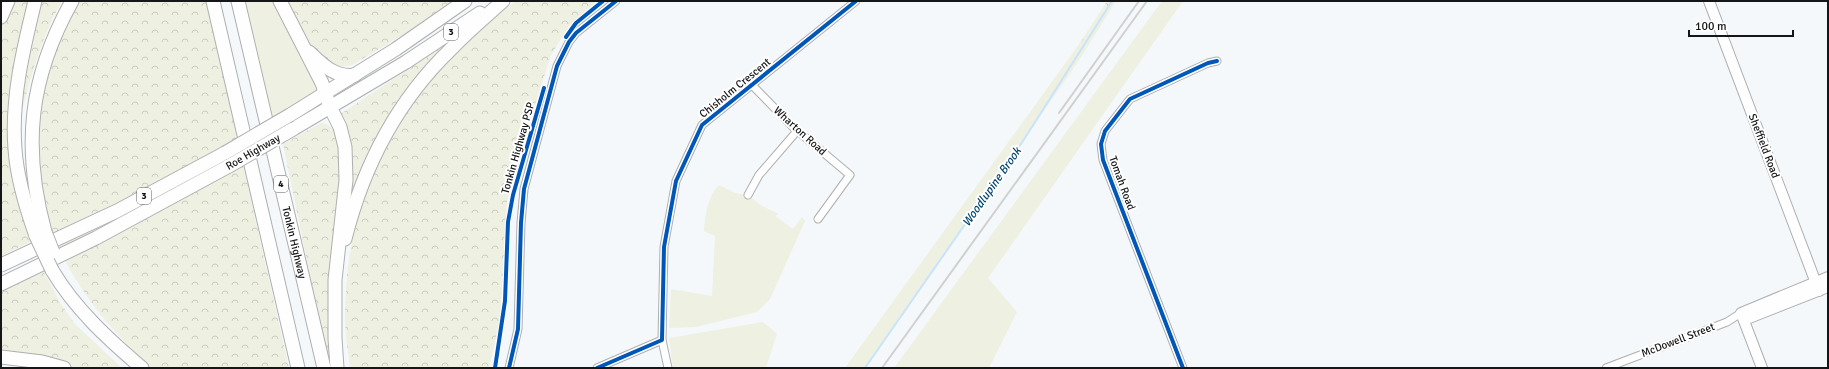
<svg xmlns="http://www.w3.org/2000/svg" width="1829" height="369" font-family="Signika,sans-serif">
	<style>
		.green { fill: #eef0e1 }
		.forest { fill: url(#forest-crowns) }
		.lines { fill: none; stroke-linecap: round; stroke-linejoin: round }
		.stream { stroke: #c8e4fb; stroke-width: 2 }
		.street-casing { stroke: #adafb0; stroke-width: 9 }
		.secondary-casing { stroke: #adafb0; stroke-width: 12 }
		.highway-casing { stroke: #adafb0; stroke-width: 15 }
		.street { stroke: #fefefe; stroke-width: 7 }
		.secondary { stroke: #fefefe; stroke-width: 10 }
		.highway { stroke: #fefefe; stroke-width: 13 }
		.rail { stroke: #d0d0d0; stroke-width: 2 }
		.highway-bridge-casing { stroke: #adafb0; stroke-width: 15; stroke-linecap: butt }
		.highway-bridge { stroke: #fefefe; stroke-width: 13 }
		.cycleway-casing { stroke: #fff; stroke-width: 6 }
		.cycleway { stroke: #0057b8; stroke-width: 4 }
		.labels { text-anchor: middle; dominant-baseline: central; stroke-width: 4; stroke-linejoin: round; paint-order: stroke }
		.shield { fill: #fff; stroke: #5b5c5d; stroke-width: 1 }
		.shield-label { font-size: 10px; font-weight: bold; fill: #151618 }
		.street-label { font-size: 11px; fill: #151618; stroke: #fff }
		.water-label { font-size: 12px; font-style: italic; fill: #01456e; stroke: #fff }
	</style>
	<defs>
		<pattern id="forest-crowns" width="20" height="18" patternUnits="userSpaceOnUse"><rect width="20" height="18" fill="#eef0e1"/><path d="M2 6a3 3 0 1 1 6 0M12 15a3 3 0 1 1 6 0" fill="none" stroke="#cbcdc0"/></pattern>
	</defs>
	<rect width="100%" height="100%" fill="#f5f8fa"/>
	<g class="green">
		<polygon points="246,1 274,1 318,87 317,92 271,119 260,63 249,22"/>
		<polygon points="1116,1 1078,62 865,368 845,368 1077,47"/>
		<polygon points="1162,1 1183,1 988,278 1017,312 989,368 894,368"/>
		<path d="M 719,185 L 735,193 L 748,195 L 762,206 L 779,214 L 775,216 L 793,229 L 802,217 L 805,221 L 770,299 L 757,312 L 696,327 L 669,328 L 671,289 L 712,296 L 715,236 L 704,231 C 705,216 708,195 719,185 Z"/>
		<polygon points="763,322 777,334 766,368 673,368 669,338"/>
	</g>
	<g class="forest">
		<polygon points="11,1 33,1 15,150 36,236 30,242 1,256 1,22"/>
		<path d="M 42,1 L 62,1 C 42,35 32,73 22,111 L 25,79 Z"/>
		<path d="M 77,1 L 206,1 L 289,368 L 152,368 C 82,305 35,234 39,137 C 39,117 41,96 46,77 C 52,50 65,26 77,1 Z"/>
		<path d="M 287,1 L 453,1 L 408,32 L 352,65 C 342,68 332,66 323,60 C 313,54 293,13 287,1 Z"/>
		<path d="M 515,1 L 597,1 L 569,26 L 551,55 L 516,164 L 507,201 L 500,321 L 489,368 L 350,368 C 348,351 345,334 345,317 C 346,254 355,209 383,153 C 388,143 392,132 398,123 C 428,76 472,37 515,1 Z"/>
		<polygon points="1107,1 1116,1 1077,47 1106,3"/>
		<path d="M 442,47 L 444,50 C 433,61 421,73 410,85 C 383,118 366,156 351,196 L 339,115 Z"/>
		<path d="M 321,123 C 339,124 339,149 341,163 L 332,368 L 329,368 L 283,144 Z"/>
		<polygon points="44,272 61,304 75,324 122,368 66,368 1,356 1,292"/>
	</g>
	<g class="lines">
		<polyline class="stream" points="865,368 1023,141 1112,1"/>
		<g class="street-casing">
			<g id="street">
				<polyline points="752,85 793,127 850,175 818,219"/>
				<polyline points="748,195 759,175 797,131"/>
				<polyline points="662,340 668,368"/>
				<polyline points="509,368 518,329 521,223 524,189 557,66 569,42 576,33 616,1"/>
				<polyline points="597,368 662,340 664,247 676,181 702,125 856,1"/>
				<polyline points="1183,368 1103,160 1101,144 1105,131 1130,99 1208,63 1217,61"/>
				<polyline points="1606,368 1727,322 1741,313"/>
			</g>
		</g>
		<g class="secondary-casing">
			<g id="secondary">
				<polyline points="1709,1 1819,291"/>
				<polyline points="1744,320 1828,287"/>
				<polyline points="1762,368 1741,313 1828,277"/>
			</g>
		</g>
		<g class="highway-casing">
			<g id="highway">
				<path d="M 35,1 C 23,50 11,99 15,149 C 17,179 26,208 36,236"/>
				<polyline points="213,1 298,368"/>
				<path id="s1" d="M 238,1 L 324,368"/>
				<polyline points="280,1 322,83 330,107 340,127 345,147 346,180 335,280 335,338 337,368"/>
				<polyline points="1,17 8,1"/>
				<path d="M 309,52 C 323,65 335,78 355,75"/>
				<polyline points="290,115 396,49 465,1"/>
				<polyline points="293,129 406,62 480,13"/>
				<path d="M 45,232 C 22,147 29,78 72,1"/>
				<path d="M 345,239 C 363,167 397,101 451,49 C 467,32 485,17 503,1"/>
				<polyline points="1,265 117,211 225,153"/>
				<path d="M 52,270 C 75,309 108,339 142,368"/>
				<polyline points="1,284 96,238 229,166"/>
				<polyline points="1,357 42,362 64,368"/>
			</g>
		</g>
		<use href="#street" class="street"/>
		<use href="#secondary" class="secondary"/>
		<use href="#highway" class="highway"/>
		<g class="rail">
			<polyline points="1059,113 1139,1"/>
			<polyline points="882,368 1147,1"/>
		</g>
		<g class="highway-bridge-casing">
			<g id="highway-bridge">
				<polyline points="225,153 290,115"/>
				<polyline points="229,166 293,129"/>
				<polyline points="45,232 53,252"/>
				<polyline points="36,236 52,270"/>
			</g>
		</g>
		<use href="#highway-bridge" class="highway-bridge"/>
		<g class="cycleway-casing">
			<g id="cycleway">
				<polyline points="566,37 576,23 603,1"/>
				<polyline points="495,368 505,301 508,222 513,195 544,88"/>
				<polyline points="509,368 518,329 521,223 524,189 557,66 569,42 576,33 616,1"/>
				<polyline points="597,368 662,340 664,247 676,181 702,125 856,1"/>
				<polyline points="1183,368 1103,160 1101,144 1105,131 1130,99 1208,63 1217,61"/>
			</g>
		</g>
		<use href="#cycleway" class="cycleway"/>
	</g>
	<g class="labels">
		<g class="shield">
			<rect x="444" y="24" width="14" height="16" rx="3"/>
			<rect x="274" y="176" width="14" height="16" rx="3"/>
			<rect x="137" y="188" width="14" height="16" rx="3"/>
		</g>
		<g class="shield-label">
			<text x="451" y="32">3</text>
			<text x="281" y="184">4</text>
			<text x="144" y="196">3</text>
		</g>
		<g class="street-label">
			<text transform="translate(735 88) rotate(-39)">Chisholm Crescent</text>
			<text transform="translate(800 131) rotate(42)">Wharton Road</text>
			<text transform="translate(1764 146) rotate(69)">Sheffield Road</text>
			<text transform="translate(518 148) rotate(-74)">Tonkin Highway PSP</text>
			<text transform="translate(253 152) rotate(-30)">Roe Highway</text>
			<text transform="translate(1122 183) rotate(70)">Tomah Road</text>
			<text stroke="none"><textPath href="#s1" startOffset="248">Tonkin Highway</textPath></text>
			<text transform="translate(1678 340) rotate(-21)">McDowell Street</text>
		</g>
		<g class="water-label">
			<text transform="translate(992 187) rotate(-55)">Woodlupine Brook</text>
		</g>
	</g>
	<rect width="1829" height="369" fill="none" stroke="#151618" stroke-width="4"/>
	<path d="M1689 30v6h104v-6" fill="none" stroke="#151618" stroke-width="2"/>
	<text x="1695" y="30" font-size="12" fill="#151618" stroke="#ffffff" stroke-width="3" paint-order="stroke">100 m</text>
</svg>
